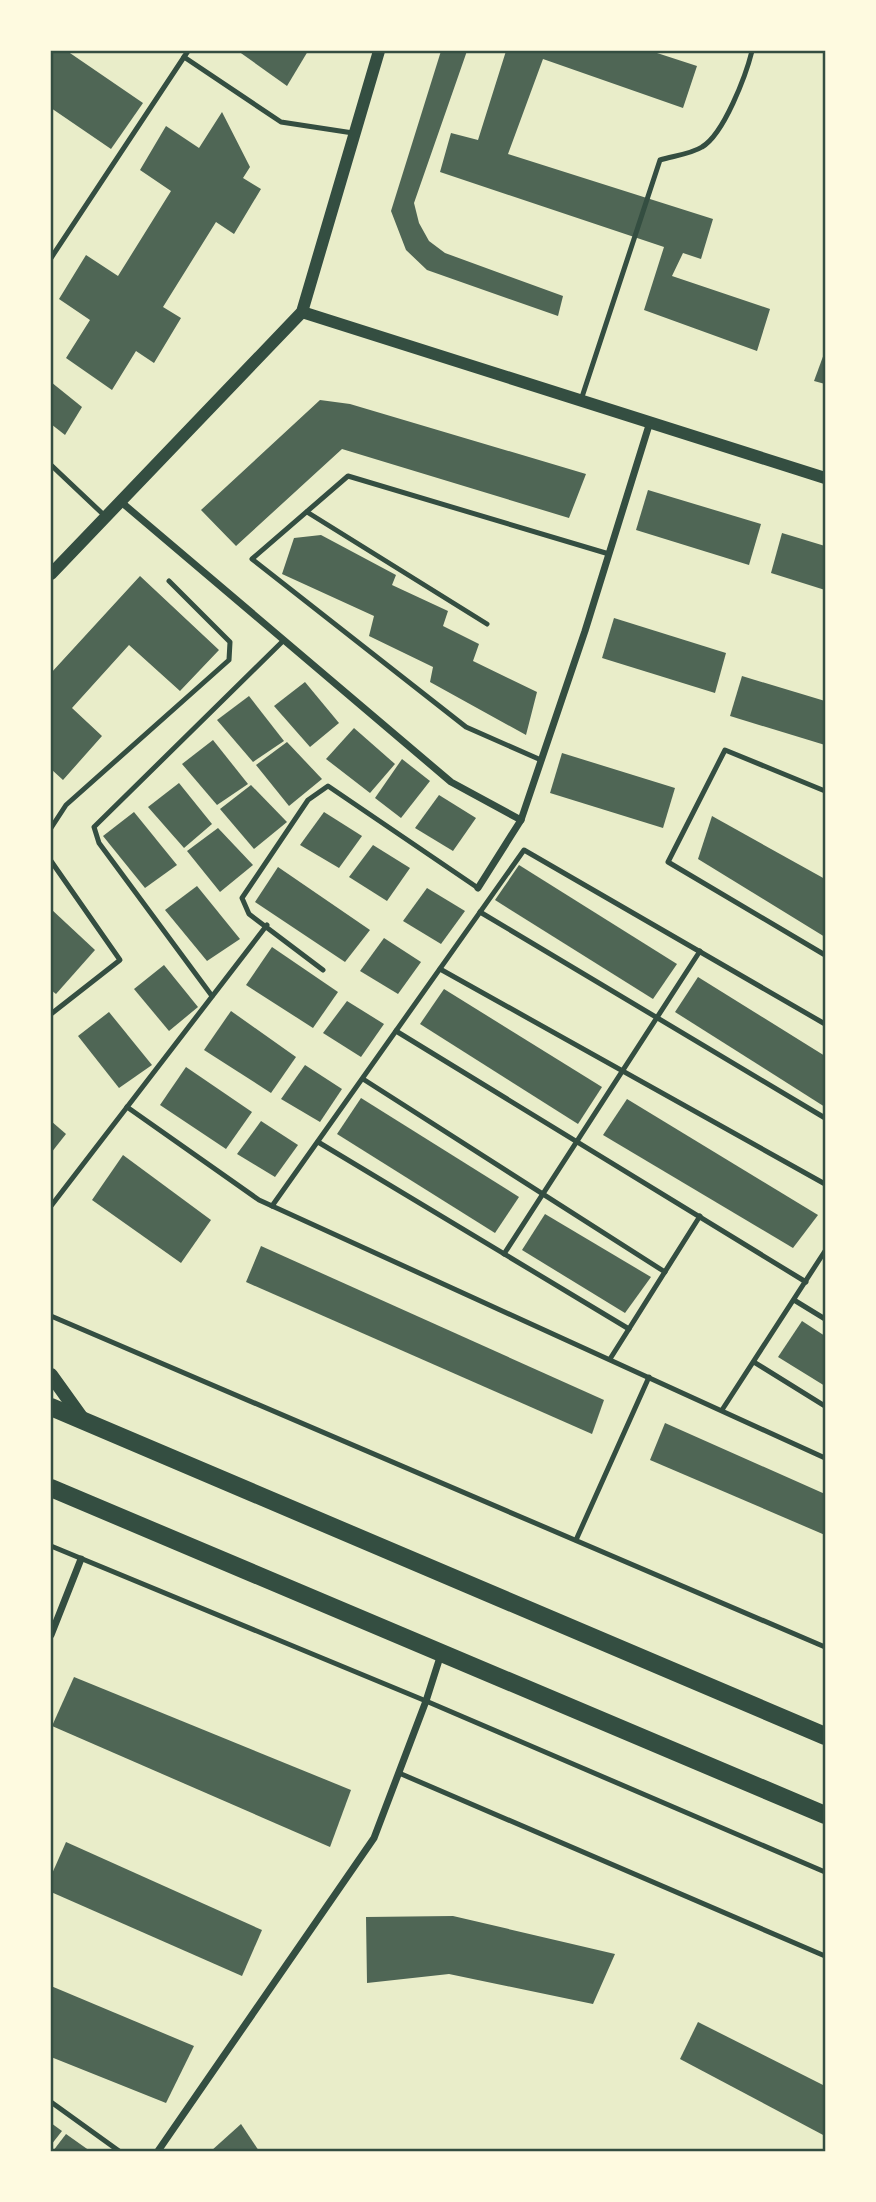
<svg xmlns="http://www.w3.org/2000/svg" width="876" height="2202" font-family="Cabin,sans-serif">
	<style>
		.building { fill: #4f6655 }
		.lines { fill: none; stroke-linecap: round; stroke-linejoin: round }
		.service { stroke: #344e41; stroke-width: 5 }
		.minor { stroke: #344e41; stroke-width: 7 }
		.tertiary { stroke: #344e41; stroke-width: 12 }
		.secondary { stroke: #344e41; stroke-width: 14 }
		.primary { stroke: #344e41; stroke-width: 18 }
		.neatline { fill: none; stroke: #344e41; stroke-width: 2.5 }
	</style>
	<rect width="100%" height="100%" fill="#e9edc9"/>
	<g class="building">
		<polygon points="51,51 67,51 143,103 111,149 51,108"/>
		<polygon points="238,51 308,51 287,86"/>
		<polygon points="441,51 467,51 414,203 419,223 429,241 445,253 563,296 558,316 427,270 406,250 391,211"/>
		<polygon points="506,51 662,51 657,53 697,66 683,108 543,59 508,154 713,219 701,259 683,253 672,276 770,309 757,351 644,310 664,247 440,172 451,133 478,140"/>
		<polygon points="222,112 250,167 243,178 261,189 234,234 216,222 163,307 181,318 154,363 136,351 112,390 66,358 90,320 59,299 86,255 118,276 171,191 140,170 166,126 199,148"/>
		<polygon points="825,351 825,384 814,381"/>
		<polygon points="51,382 82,407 65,435 51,424"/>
		<polygon points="320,400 350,404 586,474 569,518 342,449 236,546 201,510"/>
		<polygon points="648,490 761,524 749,565 636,530"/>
		<polygon points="782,533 825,546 825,590 771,573"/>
		<polygon points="321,535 396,575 392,585 448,611 443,626 479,644 473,661 537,692 526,735 430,682 433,667 369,636 374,616 282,574 294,538"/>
		<polygon points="140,576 219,650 180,691 129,645 72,708 102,736 63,780 51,769 51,673"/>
		<polygon points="614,618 726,653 715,693 602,658"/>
		<polygon points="742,676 825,701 825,745 730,716"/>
		<polygon points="305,682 339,723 310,747 274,706"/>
		<polygon points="249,696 284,741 253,762 217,720"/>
		<polygon points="354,728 395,764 370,793 326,759"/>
		<polygon points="213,740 248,784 217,805 182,764"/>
		<polygon points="287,742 322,779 289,806 256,765"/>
		<polygon points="562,753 675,788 663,828 550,793"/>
		<polygon points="402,759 430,781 401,818 375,798"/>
		<polygon points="179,783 212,824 184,848 148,807"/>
		<polygon points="251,785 287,822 254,849 220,809"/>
		<polygon points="439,795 476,818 453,851 415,828"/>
		<polygon points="134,812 177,865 145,888 103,836"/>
		<polygon points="324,812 362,836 339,868 300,845"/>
		<polygon points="712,816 825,879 825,937 698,859"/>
		<polygon points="218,828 253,865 220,892 187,851"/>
		<polygon points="373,845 410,868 387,901 349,877"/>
		<polygon points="519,865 677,964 653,999 495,900"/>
		<polygon points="278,867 370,930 345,962 255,902"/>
		<polygon points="197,886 240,939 207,961 165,910"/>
		<polygon points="427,888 465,911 441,944 403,921"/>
		<polygon points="51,909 95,950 56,994 51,990"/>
		<polygon points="384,938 421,962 398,994 360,971"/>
		<polygon points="272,947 338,992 313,1028 246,985"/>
		<polygon points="164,965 198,1007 169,1031 134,989"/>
		<polygon points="698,977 825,1056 825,1107 675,1012"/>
		<polygon points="444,989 602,1087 578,1124 420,1024"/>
		<polygon points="347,1001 384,1024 361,1057 323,1033"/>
		<polygon points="231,1011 296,1057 271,1093 204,1050"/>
		<polygon points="109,1012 152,1065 119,1088 78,1036"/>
		<polygon points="305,1065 342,1089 320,1122 281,1099"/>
		<polygon points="186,1067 252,1112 226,1149 160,1105"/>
		<polygon points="361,1098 519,1197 495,1233 337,1134"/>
		<polygon points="627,1099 818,1215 793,1248 603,1135"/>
		<polygon points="51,1121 66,1134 51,1153"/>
		<polygon points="261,1121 298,1145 275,1177 237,1154"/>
		<polygon points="123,1155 211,1220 181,1263 92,1200"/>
		<polygon points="545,1214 651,1277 625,1313 522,1250"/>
		<polygon points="261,1246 604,1400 592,1434 246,1282"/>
		<polygon points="802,1321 825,1336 825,1386 778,1357"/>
		<polygon points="665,1423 825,1494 825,1535 650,1460"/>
		<polygon points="74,1677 351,1790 330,1847 52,1726"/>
		<polygon points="66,1842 262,1930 242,1976 51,1892 51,1876"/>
		<polygon points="453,1916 615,1954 593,2004 449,1974 367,1983 366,1917"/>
		<polygon points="51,1986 194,2046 166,2103 51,2057"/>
		<polygon points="698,2022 825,2086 825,2136 680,2059"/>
		<polygon points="51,2123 62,2131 51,2145"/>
		<polygon points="241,2124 259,2151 211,2151"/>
		<polygon points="66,2134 90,2151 53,2151"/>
	</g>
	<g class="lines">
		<g class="service">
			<polyline points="184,57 281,122 353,133"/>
			<polyline points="51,258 188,51"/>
			<path d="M 581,400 L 660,160 C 673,156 691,154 702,147 C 724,134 746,75 752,51"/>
			<polyline points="51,465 106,517"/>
			<polyline points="307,512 487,624"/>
			<polyline points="541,760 466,727 252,559 348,476 609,554"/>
			<polyline points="825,791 725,750 668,862 825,955"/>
			<polyline points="51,828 66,805 229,660 230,642 169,581"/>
			<polyline points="51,861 120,960 51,1014"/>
			<polyline points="480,912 825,1118"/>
			<polyline points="440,969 825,1184"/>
			<polyline points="323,970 249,914 242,898 308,800 328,786 478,888"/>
			<polyline points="212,996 99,843 94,827 284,640"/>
			<polyline points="396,1031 806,1282"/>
			<polyline points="363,1079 665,1272"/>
			<polyline points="127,1107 259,1200 825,1458"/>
			<polyline points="318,1142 629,1329"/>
			<polyline points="51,1206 267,925"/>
			<polyline points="272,1206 524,850 825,1024"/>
			<polyline points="504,1254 700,951"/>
			<polyline points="794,1300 825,1319"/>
			<polyline points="51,1316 825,1647"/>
			<polyline points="610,1359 700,1216"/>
			<polyline points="754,1362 825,1406"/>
			<polyline points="722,1410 825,1251"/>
			<polyline points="576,1540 649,1377"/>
			<polyline points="51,1546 426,1701 825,1872"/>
			<polyline points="399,1773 825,1956"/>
			<polyline points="51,2102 119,2151"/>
		</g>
		<g class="minor">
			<polyline points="120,501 451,782 521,820"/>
			<polyline points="478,888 521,820 585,631 650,422"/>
			<polyline points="51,1635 81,1559"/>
			<polyline points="158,2151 374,1838 426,1701 441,1654"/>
		</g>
		<g class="tertiary">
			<polyline points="302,312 825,478"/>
			<polyline points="51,574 302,312 379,51"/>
		</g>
		<polyline class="secondary" points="51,1375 84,1421"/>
		<g class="primary">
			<polyline points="51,1407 825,1736"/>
			<polyline points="51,1488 825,1815"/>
		</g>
	</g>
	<rect width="876" height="2202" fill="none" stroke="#fefae0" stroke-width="105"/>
	<rect x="52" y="52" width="772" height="2098" class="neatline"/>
</svg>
